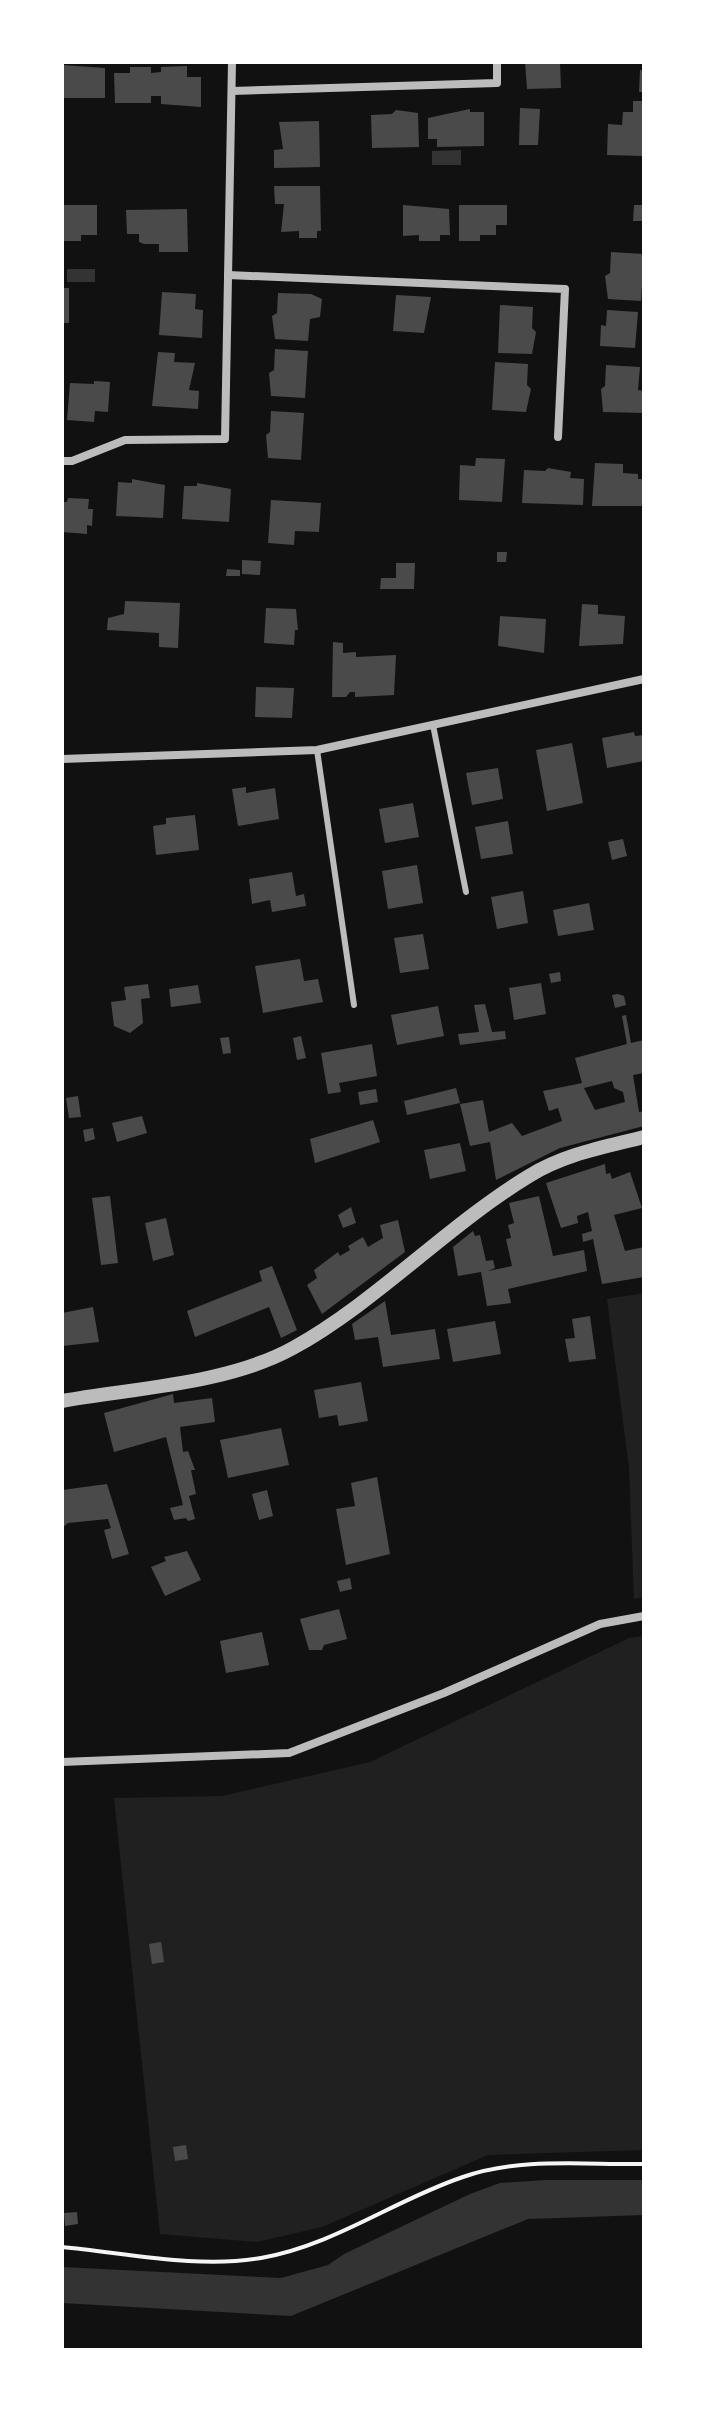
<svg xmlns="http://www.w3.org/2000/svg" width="706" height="2412" font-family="Cabin,sans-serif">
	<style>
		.green { fill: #202020 }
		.water { fill: #333 }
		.building { fill: #4a4a4a; fill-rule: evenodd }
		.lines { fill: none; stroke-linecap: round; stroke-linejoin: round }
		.path { stroke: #f5f5f5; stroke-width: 4 }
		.service { stroke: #bcbcbc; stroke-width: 6 }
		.minor { stroke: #bcbcbc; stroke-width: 8 }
		.tertiary { stroke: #bcbcbc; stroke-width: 14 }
	</style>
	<rect width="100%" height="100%" fill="#111"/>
	<g class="green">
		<polygon points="644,1293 644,1597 634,1599 629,1468 607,1299"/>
		<polygon points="644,1636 644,2150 488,2155 322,2227 257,2242 160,2234 114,1798 222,1796 370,1762 629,1638"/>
	</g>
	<g class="water">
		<polygon points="461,150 461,165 432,165 432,151"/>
		<rect x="67" y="269" width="28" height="13"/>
		<polygon points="545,2180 644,2180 644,2215 528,2219 291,2316 62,2303 62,2267 281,2278 328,2265 344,2254 470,2194 500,2183"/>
	</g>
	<g class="building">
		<polygon points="525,62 560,62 561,88 527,89"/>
		<polygon points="62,65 105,68 105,98 62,98"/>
		<polygon points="187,66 187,77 201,77 201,107 161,104 161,96 151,96 151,103 115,103 114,73 130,73 130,67 151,67 151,73 161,72 161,67"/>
		<polygon points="640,70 644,70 644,92 639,92"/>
		<polygon points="633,101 644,101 644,156 607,155 608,124 622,125 623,112 633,112"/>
		<polygon points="520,108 540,109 538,145 519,145"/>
		<polygon points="470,109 470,112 484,112 484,146 437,147 437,139 428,139 428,118"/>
		<polygon points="396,110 418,113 419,147 372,148 371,115 392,114"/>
		<polygon points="319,121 320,167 274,168 274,150 283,149 279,122"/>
		<polygon points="274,186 320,186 321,231 317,231 317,238 299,238 299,231 281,232 284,204 275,204"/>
		<polygon points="62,205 97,205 97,235 81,235 81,241 62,241"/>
		<polygon points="403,205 449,209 450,235 440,235 440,241 419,241 419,235 403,236"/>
		<polygon points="459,205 507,205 507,225 496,225 496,235 480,235 480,241 459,241"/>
		<polygon points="634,205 644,205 644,221 633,221"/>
		<polygon points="187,209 188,252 159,252 159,244 144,244 139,242 139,234 127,234 126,210"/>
		<polygon points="611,252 644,254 641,301 608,299 605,276 610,273"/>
		<rect x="62" y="288" width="7" height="35"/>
		<polygon points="162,292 196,294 195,309 203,310 202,338 159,335"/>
		<polygon points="278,293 311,294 322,299 320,317 310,319 308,341 275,339 272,316 277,313"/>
		<polygon points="396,295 431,297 424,333 393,331"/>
		<polygon points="500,305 533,307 532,328 536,332 532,354 498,353"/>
		<polygon points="607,310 638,312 635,348 600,346 601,325 606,326"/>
		<polygon points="275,349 308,351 305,398 271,396 269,373 274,370"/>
		<polygon points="158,352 175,353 174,362 195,363 189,390 199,391 198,409 152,406"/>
		<polygon points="495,362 528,364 527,385 531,389 526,412 492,410"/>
		<polygon points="606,365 640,367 638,390 644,391 644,413 603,412 601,389 605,386"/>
		<polygon points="94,381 110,382 108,412 95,411 94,422 67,420 70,383 94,384"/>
		<polygon points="271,411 304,413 301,460 268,458 266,435 270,432"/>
		<polygon points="476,458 505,459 502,502 459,500 460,465 475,466"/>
		<polygon points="595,463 623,464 623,473 638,474 638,479 644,479 644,506 592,506"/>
		<polygon points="548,468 571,472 570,478 584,479 583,505 522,503 524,470 545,471"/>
		<polygon points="132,479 165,485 163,518 116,516 118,482 132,483"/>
		<polygon points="197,483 231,489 229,522 182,519 184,486 197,486"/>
		<polygon points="68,498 89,499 88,509 93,509 92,526 87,525 87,534 62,532 62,502 67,502"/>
		<polygon points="271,500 321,503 319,532 295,531 294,545 268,543"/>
		<polygon points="497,552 507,552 506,562 497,562"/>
		<polygon points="242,560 261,561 260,575 242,574"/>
		<polygon points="396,563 415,563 414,589 380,589 381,578 396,578"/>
		<polygon points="227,569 240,570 240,576 226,576"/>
		<polygon points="125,601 180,603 178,648 159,647 159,633 107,630 108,618 124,614"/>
		<polygon points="582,604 598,605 598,614 625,616 623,644 579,646"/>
		<polygon points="266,608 296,609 298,630 295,630 294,645 264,643"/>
		<polygon points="500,616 546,619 544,653 498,646"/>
		<polygon points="333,642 343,643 343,653 356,652 356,657 396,655 394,695 355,697 355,692 350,692 346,697 332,697"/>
		<polygon points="256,687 294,688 292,718 255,717"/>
		<polygon points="634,732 635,736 644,735 644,761 607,768 602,738"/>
		<polygon points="572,743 583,803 547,811 536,750"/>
		<polygon points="498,768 503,799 472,805 466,773"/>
		<polygon points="246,787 246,793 275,788 279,819 238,826 232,789"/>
		<polygon points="413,803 419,837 385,843 379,809"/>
		<polygon points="195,815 199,850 156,855 153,826 166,824 166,818"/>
		<polygon points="508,821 513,854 481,859 475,827"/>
		<polygon points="623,839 627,856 612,860 608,842"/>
		<polygon points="417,865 423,903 388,909 382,871"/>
		<polygon points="292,872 296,896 304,894 306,906 272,912 270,900 252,904 249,879"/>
		<polygon points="523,891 528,923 497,929 491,897"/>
		<polygon points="589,903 594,930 558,936 553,910"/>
		<polygon points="423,934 429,969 400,973 394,938"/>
		<polygon points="300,959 304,981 318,979 323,1002 263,1013 255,966"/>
		<polygon points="560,972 561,981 551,983 549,974"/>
		<polygon points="541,983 546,1014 514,1020 509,988"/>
		<polygon points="148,984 150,998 141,999 143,1023 130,1033 114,1026 111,1002 126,1000 124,987"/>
		<polygon points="198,985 201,1003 171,1007 169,989"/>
		<polygon points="618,994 624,996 626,1005 615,1008 612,995"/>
		<polygon points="485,1004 492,1032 505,1031 506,1039 460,1045 458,1034 479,1032 474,1005"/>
		<polygon points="438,1006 444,1036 397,1045 391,1015"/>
		<path d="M 626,1015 L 631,1043 L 644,1040 L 644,1073 L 633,1075 L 639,1112 L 644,1111 L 644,1126 L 560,1148 L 496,1180 L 490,1142 L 470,1146 L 460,1104 L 483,1100 L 489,1132 L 512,1123 L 522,1136 L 562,1121 L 558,1108 L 549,1111 L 543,1091 L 582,1083 L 575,1058 L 627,1044 L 622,1016 ZM 612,1081 L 614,1088 L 623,1092 L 625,1102 L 595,1110 L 584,1088 Z"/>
		<polygon points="301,1036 306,1058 297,1060 293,1038"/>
		<polygon points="229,1037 231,1053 223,1054 220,1038"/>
		<polygon points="372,1044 377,1076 339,1083 341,1092 328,1094 321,1053"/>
		<polygon points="456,1088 460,1103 407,1115 404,1101"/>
		<polygon points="376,1089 378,1102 360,1105 358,1092"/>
		<polygon points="78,1096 81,1117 69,1118 66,1098"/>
		<polygon points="142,1116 147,1133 117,1142 112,1123"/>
		<polygon points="373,1120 380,1142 315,1163 310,1139"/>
		<polygon points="93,1128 95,1139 85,1142 83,1130"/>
		<polygon points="460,1143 466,1171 430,1179 424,1150"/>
		<polygon points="605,1164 606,1174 610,1173 612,1179 630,1172 642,1208 614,1215 625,1251 644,1247 644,1277 602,1284 593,1239 583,1242 582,1234 592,1231 588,1212 577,1216 578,1223 561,1228 546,1183"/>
		<polygon points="110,1196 118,1263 101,1265 92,1198"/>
		<polygon points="539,1196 553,1256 584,1250 587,1271 508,1289 511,1303 487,1306 481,1272 458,1276 453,1247 473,1231 475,1236 480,1235 486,1261 493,1260 495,1268 488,1271 512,1266 506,1239 511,1238 508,1225 514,1223 509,1203"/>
		<polygon points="351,1207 356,1223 343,1228 338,1215"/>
		<polygon points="166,1218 174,1255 153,1261 145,1223"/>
		<polygon points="398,1220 405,1252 322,1314 307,1285 317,1278 314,1270 338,1252 340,1256 350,1250 348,1246 363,1237 368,1247 383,1238 380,1225"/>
		<polygon points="272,1266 297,1330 281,1338 269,1307 195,1337 187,1311 262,1281 259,1271"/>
		<polygon points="385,1301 391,1335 435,1329 440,1359 383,1367 378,1337 355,1340 352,1324"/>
		<polygon points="93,1307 99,1342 62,1346 62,1313"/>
		<polygon points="590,1316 596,1359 569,1362 565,1339 575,1338 572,1319"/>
		<polygon points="495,1321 501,1354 453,1362 447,1329"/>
		<polygon points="361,1382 368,1421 339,1426 337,1415 319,1418 314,1390"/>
		<polygon points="173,1394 174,1403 212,1398 215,1422 180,1427 183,1452 188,1451 195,1470 191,1470 196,1494 189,1496 195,1519 188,1521 186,1518 174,1520 170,1508 183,1505 166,1437 114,1452 104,1413"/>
		<polygon points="281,1428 289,1465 228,1478 220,1440"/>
		<polygon points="377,1477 390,1554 346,1565 336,1509 355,1506 351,1483"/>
		<polygon points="107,1484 129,1554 112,1559 104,1530 111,1528 108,1519 68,1523 62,1528 62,1490"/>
		<polygon points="267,1490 273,1516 259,1520 252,1494"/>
		<polygon points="187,1551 201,1580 165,1596 151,1567 166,1561 164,1557"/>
		<polygon points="350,1578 352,1589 340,1592 337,1581"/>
		<polygon points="339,1609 347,1639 324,1645 322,1650 309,1650 300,1619"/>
		<polygon points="262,1632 269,1665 226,1673 220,1641"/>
		<polygon points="161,1942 164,1962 152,1964 149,1944"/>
		<polygon points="186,2145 188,2159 175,2161 173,2147"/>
		<polygon points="77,2212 78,2224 65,2226 64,2213"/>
	</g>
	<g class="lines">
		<path class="path" d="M 62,2247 C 126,2253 198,2269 261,2258 C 335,2245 394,2200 463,2177 C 521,2157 584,2165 644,2164"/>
		<g class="service">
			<polyline points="433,725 466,892"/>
			<polyline points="317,750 354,1005"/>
		</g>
		<g class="minor">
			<polyline points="232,91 497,83 497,62"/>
			<polyline points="228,275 565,289 558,437"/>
			<polyline points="62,461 72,461 125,440 225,439 232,62"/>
			<polyline points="62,759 317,750 644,679"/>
			<polyline points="62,1762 289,1753 444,1693 600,1624 644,1616"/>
		</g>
		<path class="tertiary" d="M 62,1401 C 135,1388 228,1384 293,1348 C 375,1303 448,1225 529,1176 C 564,1154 605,1147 644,1137"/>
	</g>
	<rect width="706" height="2412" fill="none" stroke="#ffffff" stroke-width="128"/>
</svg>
